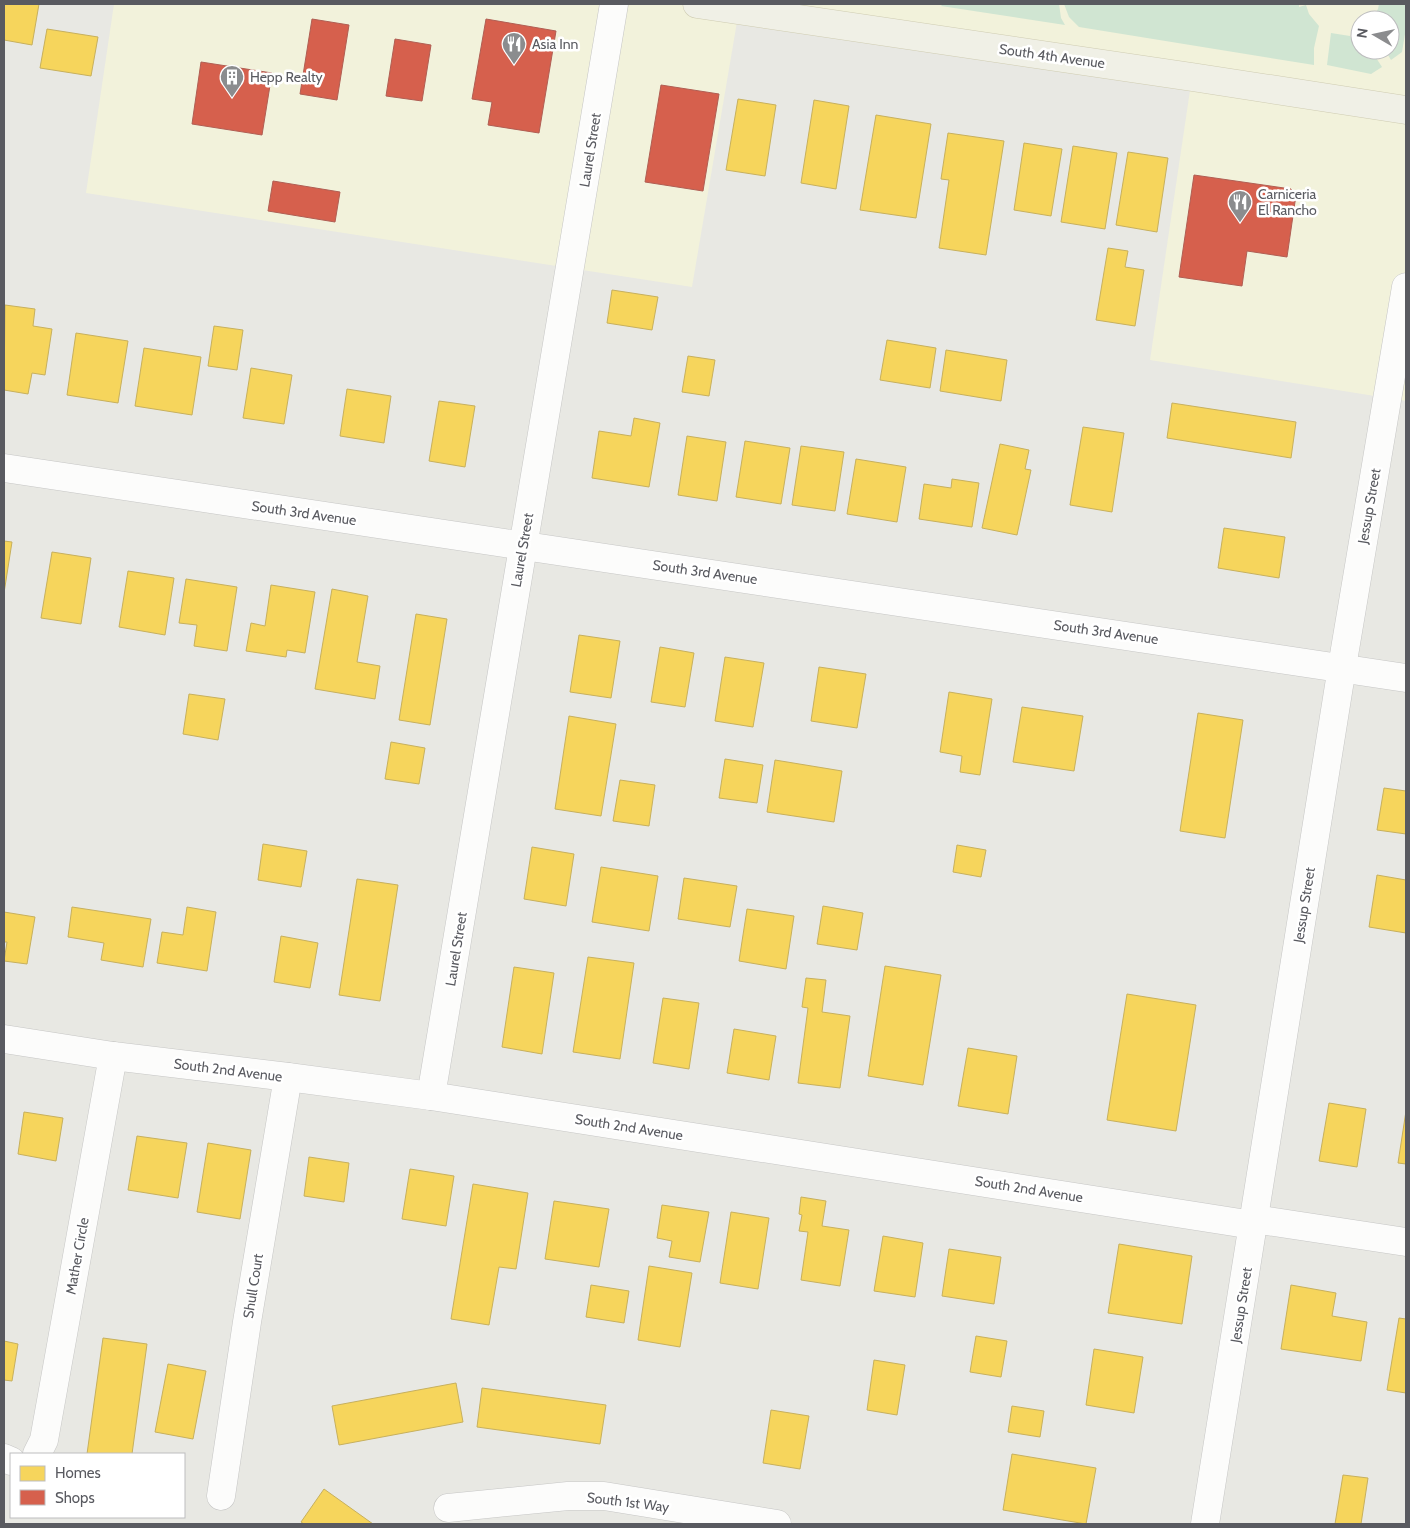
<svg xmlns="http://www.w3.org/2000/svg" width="1410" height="1528" font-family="Cabin,sans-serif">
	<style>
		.commercial { fill: #f2f2db; fill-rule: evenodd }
		.green { fill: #d0e5d2 }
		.homes { fill: #f6d55c; stroke: #c7b05d }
		.shops { fill: #d6604d; stroke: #b05e53 }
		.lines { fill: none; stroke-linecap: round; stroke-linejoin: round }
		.minor-casing { stroke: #c6c6c5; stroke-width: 29 }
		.major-casing { stroke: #cfccb2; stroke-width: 29 }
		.minor { stroke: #fcfcfb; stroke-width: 28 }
		.major { stroke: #f0f0e6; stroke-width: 28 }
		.labels { text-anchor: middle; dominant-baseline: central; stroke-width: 5; stroke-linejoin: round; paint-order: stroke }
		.poi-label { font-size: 14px; fill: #595a60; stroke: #fff; text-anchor: start }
		.street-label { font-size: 14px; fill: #595a60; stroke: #fff }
	</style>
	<rect width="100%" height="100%" fill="#e8e8e3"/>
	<path class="commercial" d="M 114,4 L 1406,4 L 1406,401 L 1150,360 L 1192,77 L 739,10 L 692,287 L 86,193 ZM 1360,20 L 1390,20 L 1390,50 L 1360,50 Z"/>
	<g class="green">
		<polygon points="943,4 1059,4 1061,18 1065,25 941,6"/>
		<polygon points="1064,4 1299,4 1299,7 1306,5 1309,14 1319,26 1314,48 1314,65 1079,27 1069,17"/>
		<polygon points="1379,4 1406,4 1406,28 1402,52 1391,60 1385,50 1390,50 1390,20 1372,20 1378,9"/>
		<polygon points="1331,33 1350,36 1354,43 1360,39 1360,50 1371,50 1382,67 1371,74 1327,65"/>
	</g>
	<g class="homes">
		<polygon points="4,4 39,4 32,45 4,40"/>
		<polygon points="47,29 98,37 91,76 40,68"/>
		<polygon points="738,99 776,105 765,176 726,170"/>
		<polygon points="814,100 849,106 836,189 801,183"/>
		<polygon points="876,115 931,124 916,218 860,210"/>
		<polygon points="948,133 1004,141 986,255 939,248 949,180 941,179"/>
		<polygon points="1024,143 1062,149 1051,216 1014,210"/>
		<polygon points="1073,146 1117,153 1105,229 1061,222"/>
		<polygon points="1128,152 1168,158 1157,232 1116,225"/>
		<polygon points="1108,248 1128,251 1125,267 1144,270 1135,326 1096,320"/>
		<polygon points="612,290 658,297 652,330 607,323"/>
		<polygon points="5,305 35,309 33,326 52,329 45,375 32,373 28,394 4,390"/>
		<polygon points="214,326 243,330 237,370 208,366"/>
		<polygon points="76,333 128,341 118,403 67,395"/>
		<polygon points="887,340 936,348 930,388 880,380"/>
		<polygon points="144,348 201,357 192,415 135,406"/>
		<polygon points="946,350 1007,360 1001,401 940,391"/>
		<polygon points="688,356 715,360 709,396 682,392"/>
		<polygon points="251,368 292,375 284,424 243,418"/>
		<polygon points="347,389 391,396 384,443 340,436"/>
		<polygon points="439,401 475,406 465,467 429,461"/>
		<polygon points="1172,403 1296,422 1291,458 1167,438"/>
		<polygon points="634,418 660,423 649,487 592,478 599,431 631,436"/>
		<polygon points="1083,427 1124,433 1112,512 1070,505"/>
		<polygon points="687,436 726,442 717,501 678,495"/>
		<polygon points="745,441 790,448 781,504 736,497"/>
		<polygon points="1000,444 1029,450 1025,469 1031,470 1017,535 982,528"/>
		<polygon points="801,446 844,452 835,511 792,505"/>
		<polygon points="856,459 906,467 897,522 847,514"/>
		<polygon points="952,479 979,483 972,527 919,519 924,484 951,488"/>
		<polygon points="1224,528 1285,537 1279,578 1218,568"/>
		<polygon points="4,541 12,542 4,593"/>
		<polygon points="52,552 91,558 81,624 41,618"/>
		<polygon points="128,571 174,578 165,635 119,627"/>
		<polygon points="186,579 237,587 227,651 194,646 197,625 179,623"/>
		<polygon points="271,585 315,592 305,653 287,650 286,657 246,651 251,623 265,626"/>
		<polygon points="332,589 368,596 357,662 380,666 375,699 315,689"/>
		<polygon points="416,614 447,619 430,725 399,720"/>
		<polygon points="579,635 620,641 611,698 570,692"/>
		<polygon points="660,647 694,653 685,707 651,702"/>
		<polygon points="725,657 764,663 753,727 715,721"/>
		<polygon points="819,667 866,674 857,728 811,721"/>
		<polygon points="949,692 992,699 980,775 960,772 962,756 940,752"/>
		<polygon points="189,694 225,699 218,740 183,734"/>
		<polygon points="1022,707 1083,716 1074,771 1013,762"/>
		<polygon points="1198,713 1243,720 1225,838 1180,831"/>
		<polygon points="569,716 616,724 601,816 555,809"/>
		<polygon points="391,742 425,748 419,784 385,779"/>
		<polygon points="725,759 763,765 757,803 719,798"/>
		<polygon points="775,760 842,771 834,822 767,812"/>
		<polygon points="620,780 655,785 649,826 613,821"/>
		<polygon points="1384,788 1406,791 1406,834 1377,830"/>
		<polygon points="263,844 307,851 301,887 258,880"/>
		<polygon points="957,845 986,850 981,877 953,872"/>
		<polygon points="532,847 574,854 566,906 524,899"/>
		<polygon points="601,867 658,876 649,931 592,922"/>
		<polygon points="1377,875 1406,880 1406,933 1369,927"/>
		<polygon points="684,878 737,886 730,927 678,919"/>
		<polygon points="357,879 398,885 380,1001 339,995"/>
		<polygon points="823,906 863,913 857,950 817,944"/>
		<polygon points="72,907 151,919 143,967 101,960 104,943 68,937"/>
		<polygon points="187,907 216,912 207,971 157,963 162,932 183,935"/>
		<polygon points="747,909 794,916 786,969 739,961"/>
		<polygon points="4,912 35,917 27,964 4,961 7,942 4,942"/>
		<polygon points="281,936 318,943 310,988 274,982"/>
		<polygon points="588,957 634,963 620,1059 573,1052"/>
		<polygon points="885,966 941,975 923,1085 868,1076"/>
		<polygon points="514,967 554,973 542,1054 502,1047"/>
		<polygon points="806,978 826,980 822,1012 850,1016 840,1088 798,1083 808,1008 802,1007"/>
		<polygon points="1127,994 1196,1005 1176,1131 1107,1120"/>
		<polygon points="663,998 699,1003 689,1069 653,1063"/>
		<polygon points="734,1029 776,1036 769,1080 727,1073"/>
		<polygon points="968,1048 1017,1056 1008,1114 958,1106"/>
		<polygon points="1329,1103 1366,1109 1357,1167 1319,1161"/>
		<polygon points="1406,1111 1406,1164 1398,1163"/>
		<polygon points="24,1112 63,1118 56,1161 18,1154"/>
		<polygon points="137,1136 187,1143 178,1198 128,1190"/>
		<polygon points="208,1143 251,1150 240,1219 197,1212"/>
		<polygon points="309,1157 349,1163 344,1202 304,1196"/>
		<polygon points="410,1169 454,1176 446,1226 402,1219"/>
		<polygon points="473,1184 528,1193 516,1269 499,1267 489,1325 451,1319"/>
		<polygon points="801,1197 826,1201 822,1226 849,1230 840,1286 801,1280 808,1232 799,1231 802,1215 799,1214"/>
		<polygon points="554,1201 609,1209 599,1267 545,1259"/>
		<polygon points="662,1205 709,1212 700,1262 669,1257 672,1241 657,1238"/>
		<polygon points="731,1212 769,1218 758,1289 720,1283"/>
		<polygon points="883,1236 923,1243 915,1297 874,1291"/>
		<polygon points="1119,1244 1192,1256 1182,1324 1108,1313"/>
		<polygon points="949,1249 1001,1257 994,1304 942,1296"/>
		<polygon points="649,1266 692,1273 680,1347 638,1340"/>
		<polygon points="591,1285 629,1291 624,1323 586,1317"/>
		<polygon points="1291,1285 1336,1293 1332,1316 1367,1322 1361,1361 1281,1349"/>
		<polygon points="1399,1318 1406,1319 1406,1393 1387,1390"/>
		<polygon points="976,1336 1007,1341 1001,1377 970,1372"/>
		<polygon points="103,1338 147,1344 132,1454 87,1454"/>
		<polygon points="4,1341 18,1344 12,1381 4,1380"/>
		<polygon points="1094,1349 1143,1357 1134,1413 1086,1405"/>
		<polygon points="874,1360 905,1365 897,1415 867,1410"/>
		<polygon points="168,1364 206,1371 193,1439 155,1432"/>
		<polygon points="456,1383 463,1422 339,1445 332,1406"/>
		<polygon points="482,1388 606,1405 600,1444 477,1427"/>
		<polygon points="1012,1406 1044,1411 1040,1437 1008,1432"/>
		<polygon points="771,1410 809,1416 800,1469 763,1463"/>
		<polygon points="1012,1454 1096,1468 1086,1524 1003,1510"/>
		<polygon points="1343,1475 1368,1478 1361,1524 1335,1524"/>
		<polygon points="324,1489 373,1524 304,1524 301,1522"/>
	</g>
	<g class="shops">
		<polygon points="312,19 349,25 337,100 300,94"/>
		<polygon points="486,19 556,31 539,133 488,125 492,102 472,99"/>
		<polygon points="395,39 431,45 422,101 386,96"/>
		<polygon points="201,62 272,73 262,135 192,124"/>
		<polygon points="661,85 719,94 703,191 645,182"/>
		<polygon points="1194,175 1291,189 1296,195 1287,257 1247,251 1242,286 1179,277"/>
		<polygon points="273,181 340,192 335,222 268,211"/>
	</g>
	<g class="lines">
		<g class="minor-casing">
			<g id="minor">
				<polyline points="4,468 1406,678"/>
				<polyline points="4,1039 113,1056 288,1077 431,1096 1253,1225"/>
				<polyline points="431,1096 614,4"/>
				<polyline points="1254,1219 1406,1242"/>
				<polyline points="37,1454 44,1440 113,1056"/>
				<polyline points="4,1458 11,1461"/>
				<polyline points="221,1496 247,1322 288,1077"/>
				<polyline points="448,1508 568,1496 604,1496 777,1524"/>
				<polyline points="1205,1524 1342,667 1406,287"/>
			</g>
		</g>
		<g class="major-casing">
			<polyline id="major" points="697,4 1192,77 1406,110"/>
		</g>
		<use href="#minor" class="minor"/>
		<use href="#major" class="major"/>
	</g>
	<defs>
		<g id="restaurant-pin" transform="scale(1.25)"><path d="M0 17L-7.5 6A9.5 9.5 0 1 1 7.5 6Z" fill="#8b8c8e" stroke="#fff"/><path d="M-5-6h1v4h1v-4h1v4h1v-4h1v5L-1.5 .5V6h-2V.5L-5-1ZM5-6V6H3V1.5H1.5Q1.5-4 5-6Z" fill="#fff"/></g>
		<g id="building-pin" transform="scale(1.25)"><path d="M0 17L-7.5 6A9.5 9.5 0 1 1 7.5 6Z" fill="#8b8c8e" stroke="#fff"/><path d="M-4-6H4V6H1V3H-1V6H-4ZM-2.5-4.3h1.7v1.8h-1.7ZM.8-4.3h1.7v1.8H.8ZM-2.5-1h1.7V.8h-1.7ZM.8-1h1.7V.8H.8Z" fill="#fff"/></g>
	</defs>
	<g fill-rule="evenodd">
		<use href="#restaurant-pin" x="514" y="44"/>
		<use href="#building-pin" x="232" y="77"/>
		<use href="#restaurant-pin" x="1240" y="202"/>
	</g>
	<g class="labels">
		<g class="poi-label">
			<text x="532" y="44">Asia Inn</text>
			<text x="250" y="77">Hepp Realty</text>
			<text x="1258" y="194">Carniceria<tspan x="1258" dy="16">El Rancho</tspan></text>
		</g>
		<g class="street-label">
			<text transform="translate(1052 56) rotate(8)">South 4th Avenue</text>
			<text transform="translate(590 150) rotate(-81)">Laurel Street</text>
			<text transform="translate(1369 506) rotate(-80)">Jessup Street</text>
			<text transform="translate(304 513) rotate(8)">South 3rd Avenue</text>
			<text transform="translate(522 550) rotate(-80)">Laurel Street</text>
			<text transform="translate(705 572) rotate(8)">South 3rd Avenue</text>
			<text transform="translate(1106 632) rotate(8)">South 3rd Avenue</text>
			<text transform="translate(1304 905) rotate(-81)">Jessup Street</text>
			<text transform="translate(456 949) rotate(-81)">Laurel Street</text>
			<text transform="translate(228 1070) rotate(7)">South 2nd Avenue</text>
			<text transform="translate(629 1127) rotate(9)">South 2nd Avenue</text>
			<text transform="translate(1029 1189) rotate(9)">South 2nd Avenue</text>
			<text transform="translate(77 1256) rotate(-80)">Mather Circle</text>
			<text transform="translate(253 1286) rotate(-81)">Shull Court</text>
			<text transform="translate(1241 1305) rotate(-81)">Jessup Street</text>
			<text transform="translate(628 1502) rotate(7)">South 1st Way</text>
		</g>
	</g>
	<rect width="1410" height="1528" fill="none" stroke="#595a60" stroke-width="10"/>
	<rect x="10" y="1453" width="175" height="65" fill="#ffffff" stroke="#bdbdbf"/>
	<rect x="20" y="1466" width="25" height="15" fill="#f6d55c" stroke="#bdbdbf"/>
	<text x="55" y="1478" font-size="15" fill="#595a60">Homes</text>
	<rect x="20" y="1490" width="25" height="15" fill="#d6604d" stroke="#bdbdbf"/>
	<text x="55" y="1503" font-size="15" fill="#595a60">Shops</text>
	<g transform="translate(1375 35) rotate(279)"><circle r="24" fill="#ffffff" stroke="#bdbdbf"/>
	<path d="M0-4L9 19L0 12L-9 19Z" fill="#8b8c8e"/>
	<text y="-8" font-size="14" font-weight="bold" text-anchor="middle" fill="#595a60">N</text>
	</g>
</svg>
